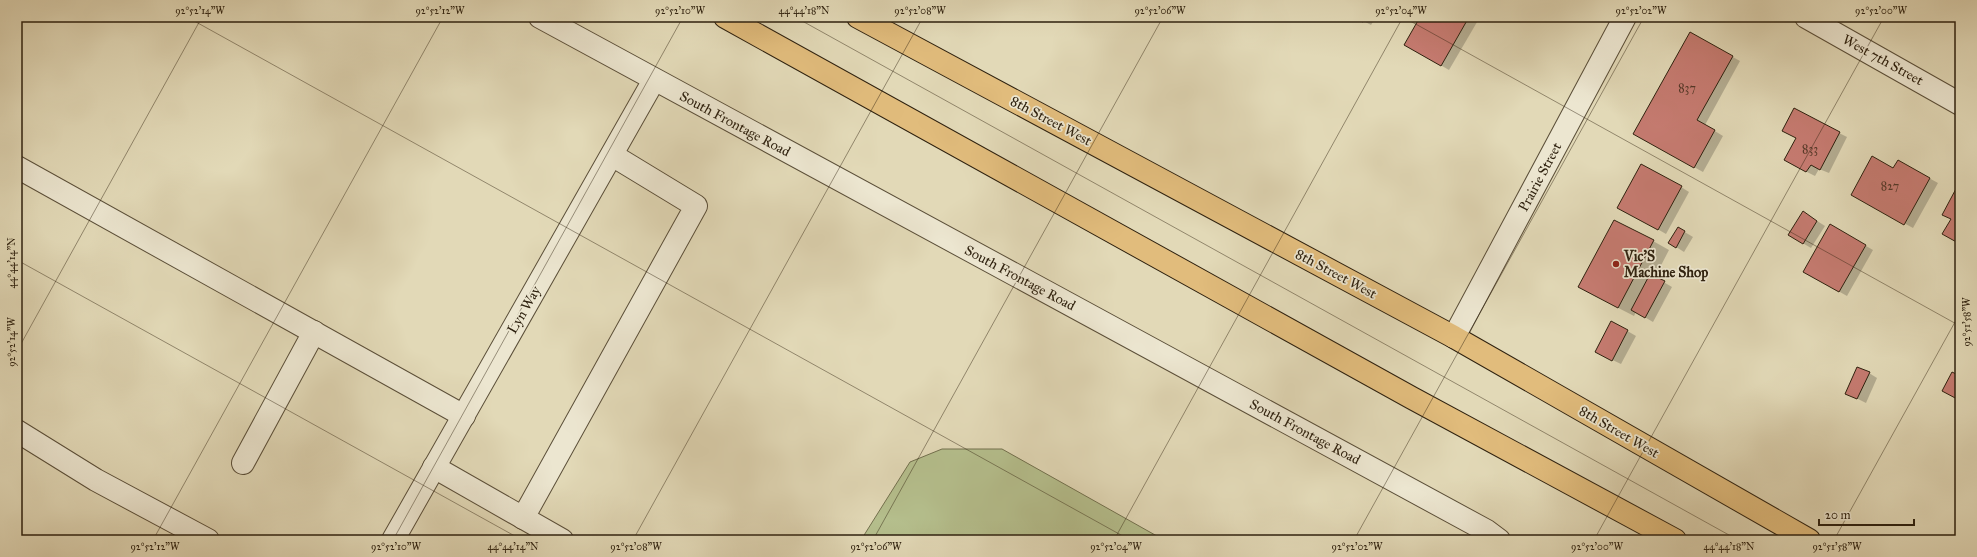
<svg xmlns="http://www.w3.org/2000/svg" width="1977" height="557" font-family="'IM FELL Great Primer',serif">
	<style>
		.green { fill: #b5bf8d; stroke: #72704e }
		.shadow { fill: #0003 }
		.building { fill: #c67b71; stroke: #2e210f }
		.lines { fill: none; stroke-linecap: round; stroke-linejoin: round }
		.minor-casing { stroke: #5b4f39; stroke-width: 24 }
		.highway-casing { stroke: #2e210f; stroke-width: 24 }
		.minor { stroke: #ece6d0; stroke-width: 22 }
		.highway { stroke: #e1bc7c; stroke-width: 22 }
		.ticks { fill: none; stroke: #2e210f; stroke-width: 1; stroke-opacity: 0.45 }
		.poi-dot { fill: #8f2418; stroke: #ece6d0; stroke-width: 1.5 }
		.labels { text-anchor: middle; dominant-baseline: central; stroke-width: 3.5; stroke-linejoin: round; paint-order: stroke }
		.number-label { font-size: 12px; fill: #543828 }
		.street-label { font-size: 14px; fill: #2e210f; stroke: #ece6d0 }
		.poi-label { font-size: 14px; font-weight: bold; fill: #2e210f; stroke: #ece6d0; text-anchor: start }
		.neatline { fill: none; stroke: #2e210f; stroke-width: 1.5 }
		.ticks-label { font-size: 10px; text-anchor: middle; fill: #2e210f }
	</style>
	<rect width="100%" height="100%" fill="#e2d9b7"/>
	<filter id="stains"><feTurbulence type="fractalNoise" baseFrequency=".005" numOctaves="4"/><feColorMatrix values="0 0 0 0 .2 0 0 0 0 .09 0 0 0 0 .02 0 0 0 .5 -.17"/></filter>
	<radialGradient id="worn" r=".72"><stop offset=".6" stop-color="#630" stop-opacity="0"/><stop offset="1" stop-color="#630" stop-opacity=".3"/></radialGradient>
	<polygon class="green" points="942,449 1002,449 1164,540 861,540 910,462"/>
	<g class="shadow">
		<polygon points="1356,17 1376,17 1371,25"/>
		<polygon points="1421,17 1480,17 1449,70 1406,45"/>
		<polygon points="1690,33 1740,61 1705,125 1723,136 1703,172 1634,134"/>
		<polygon points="1839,133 1847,137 1829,173 1819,169 1815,176 1793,165 1797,138"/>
		<polygon points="1898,161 1938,183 1913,228 1852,195 1893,169"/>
		<polygon points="1681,187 1689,192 1666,234 1619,207"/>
		<polygon points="1811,217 1825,226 1811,248 1789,235"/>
		<polygon points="1830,225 1873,250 1847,296 1804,272"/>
		<polygon points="1678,228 1693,237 1684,252 1670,243"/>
		<polygon points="1653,241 1669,250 1655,277 1672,287 1653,322 1636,312 1634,316 1595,296"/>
		<polygon points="1612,322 1636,336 1621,364 1604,356"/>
		<polygon points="1869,373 1877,378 1866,403 1846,393"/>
		<polygon points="1952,373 1960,377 1960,400 1952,395"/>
	</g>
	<g class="building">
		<polygon points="1354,17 1365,17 1363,22"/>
		<polygon points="1420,17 1469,17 1441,66 1404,45"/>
		<polygon points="1690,32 1733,56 1697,120 1715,130 1694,168 1633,134"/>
		<polygon points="1794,108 1840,132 1820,170 1811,165 1806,172 1784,160 1796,138 1782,131"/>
		<polygon points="1872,156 1893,168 1898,160 1930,178 1904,225 1851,195"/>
		<polygon points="1641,164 1682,186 1658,230 1617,208"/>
		<polygon points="1958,185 1960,186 1960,244 1942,234 1951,219 1942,215"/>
		<polygon points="1803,211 1817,221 1803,244 1788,235"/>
		<polygon points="1614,220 1654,240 1618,308 1578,287"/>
		<polygon points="1830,224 1866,245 1839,292 1803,272"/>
		<polygon points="1678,227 1685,231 1676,248 1668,243"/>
		<polygon points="1650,274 1665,281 1645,318 1631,310"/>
		<polygon points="1611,321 1628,330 1612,361 1595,352"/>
		<polygon points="1857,367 1870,372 1857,399 1845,394"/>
		<polygon points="1952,372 1960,376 1959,400 1942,391"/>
	</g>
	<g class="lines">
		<g class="minor-casing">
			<g id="minor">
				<polyline points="540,17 1487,531 1499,540"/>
				<polyline points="1806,17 1960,104"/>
				<polyline points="17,167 464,416"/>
				<polyline points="1454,337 1625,17"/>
				<polyline points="17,431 96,480 208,540"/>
				<polyline points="243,463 314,332"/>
				<polyline points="434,467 562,540"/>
				<polyline points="523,518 696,206 612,155"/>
				<polyline points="393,540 654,80"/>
			</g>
		</g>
		<g class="highway-casing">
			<g id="highway">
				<polyline points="725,17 1412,398 1675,540"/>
				<polyline points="858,17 1454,337 1809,540"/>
			</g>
		</g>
		<use href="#minor" class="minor"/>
		<use href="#highway" class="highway"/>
	</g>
	<path class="ticks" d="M 187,17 L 1130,540M 795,17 L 1738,540M 1403,17 L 1960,326M 17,260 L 522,540M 17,351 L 202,17M 153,540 L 443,17M 393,540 L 683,17M 633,540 L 923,17M 873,540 L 1163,17M 1114,540 L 1403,17M 1354,540 L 1644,17M 1594,540 L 1884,17M 1834,540 L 1960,313"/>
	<circle class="poi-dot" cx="1616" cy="264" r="4"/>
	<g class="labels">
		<g class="number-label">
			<text x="1687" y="88">837</text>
			<text x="1810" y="149">833</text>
			<text x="1890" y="186">827</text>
		</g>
		<g class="street-label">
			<text transform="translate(1883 60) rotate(29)">West 7th Street</text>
			<text transform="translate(1051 121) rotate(28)">8th Street West</text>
			<text transform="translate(735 124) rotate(28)">South Frontage Road</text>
			<text transform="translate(1540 177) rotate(-62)">Prairie Street</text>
			<text transform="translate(1336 274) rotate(28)">8th Street West</text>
			<text transform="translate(1020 278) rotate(28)">South Frontage Road</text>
			<text transform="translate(524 310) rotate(-60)">Lyn Way</text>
			<text transform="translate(1305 432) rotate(28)">South Frontage Road</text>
			<text transform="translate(1619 432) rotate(30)">8th Street West</text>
		</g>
		<g class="poi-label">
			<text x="1624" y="256">Vic'S<tspan x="1624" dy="16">Machine Shop</tspan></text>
		</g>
	</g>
	<rect width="1977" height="557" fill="none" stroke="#e2d9b7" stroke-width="44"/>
	<path d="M1819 519v6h95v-6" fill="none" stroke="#2e210f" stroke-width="2"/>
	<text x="1825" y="519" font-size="12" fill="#2e210f" stroke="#ece6d0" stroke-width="3" paint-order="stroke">20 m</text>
	<rect x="22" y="22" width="1933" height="513" class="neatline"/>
	<g class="ticks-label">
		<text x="200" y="14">92°52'14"W</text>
		<text x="440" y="14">92°52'12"W</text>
		<text x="680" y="14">92°52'10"W</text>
		<text x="804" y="14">44°44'18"N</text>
		<text x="920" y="14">92°52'08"W</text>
		<text x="1160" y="14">92°52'06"W</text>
		<text x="1401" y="14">92°52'04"W</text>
		<text x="1641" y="14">92°52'02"W</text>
		<text x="1881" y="14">92°52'00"W</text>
		<text transform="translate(11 263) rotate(-90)" y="4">44°44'14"N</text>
		<text transform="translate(1966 322) rotate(-90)" y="4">92°51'58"W</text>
		<text transform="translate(11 342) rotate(-90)" y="4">92°52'14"W</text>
		<text x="155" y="550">92°52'12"W</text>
		<text x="396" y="550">92°52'10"W</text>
		<text x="513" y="550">44°44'14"N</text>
		<text x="636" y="550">92°52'08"W</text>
		<text x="876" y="550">92°52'06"W</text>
		<text x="1116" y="550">92°52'04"W</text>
		<text x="1357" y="550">92°52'02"W</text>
		<text x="1597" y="550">92°52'00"W</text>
		<text x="1729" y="550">44°44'18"N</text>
		<text x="1837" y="550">92°51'58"W</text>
	</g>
	<rect width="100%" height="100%" filter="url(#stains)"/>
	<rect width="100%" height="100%" fill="url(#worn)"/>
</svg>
